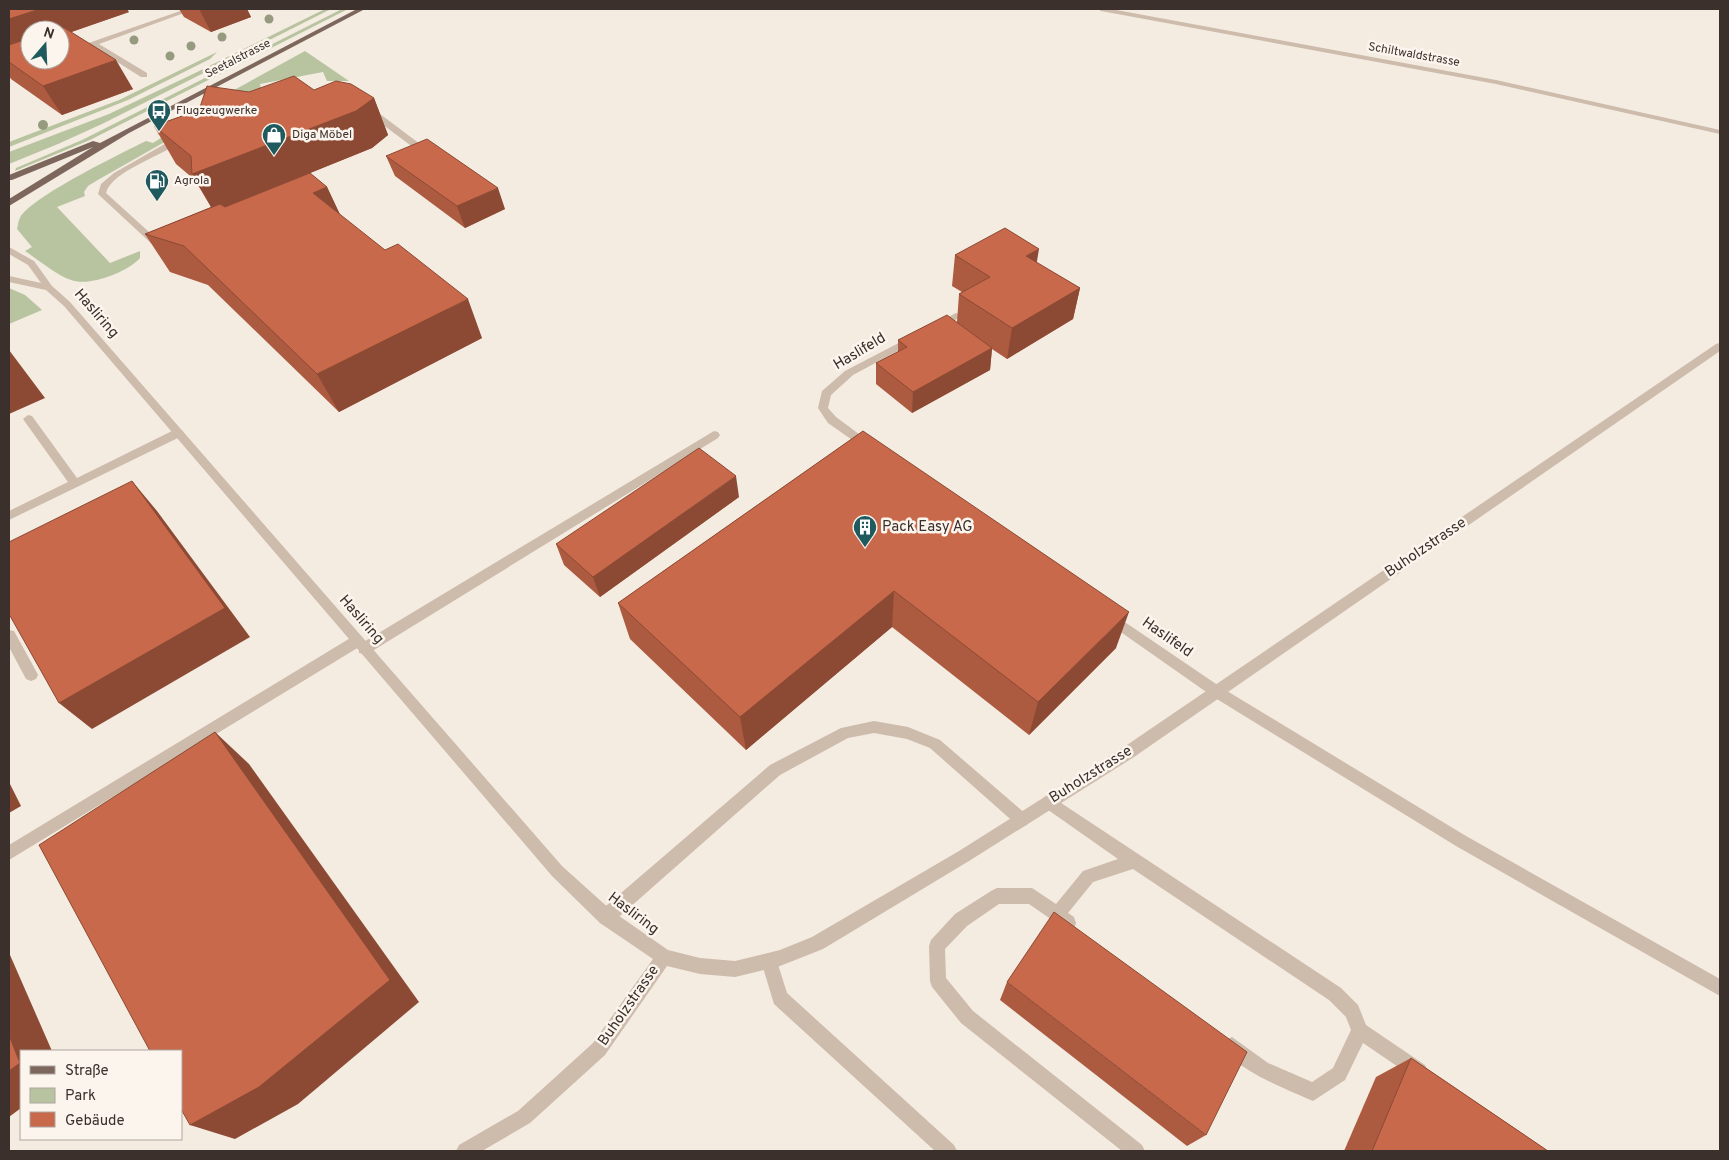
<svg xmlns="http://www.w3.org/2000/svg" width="1729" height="1160" font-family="Overpass,sans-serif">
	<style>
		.green { fill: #b8c4a0 }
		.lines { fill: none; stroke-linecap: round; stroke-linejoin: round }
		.service { fill: #cdbbac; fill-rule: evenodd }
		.minor { fill: #cdbbac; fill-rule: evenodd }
		.primary { fill: #7d675c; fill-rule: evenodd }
		.tree { fill: #969b7f }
		.wall { fill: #ac5a40 }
		.shaded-wall { fill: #8c4a34 }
		.building { fill: #c8694b; stroke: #8c4a34 }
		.labels { text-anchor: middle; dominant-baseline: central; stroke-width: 5; stroke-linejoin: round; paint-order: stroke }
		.far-street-label { font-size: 12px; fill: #3b302b; stroke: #fbf5ee }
		.far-poi-label { font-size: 12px; fill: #3b302b; stroke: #fbf5ee; text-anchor: start }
		.street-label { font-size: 15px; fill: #3b302b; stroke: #fbf5ee }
		.poi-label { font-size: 15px; fill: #3b302b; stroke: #fbf5ee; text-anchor: start }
	</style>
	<rect width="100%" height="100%" fill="#f4ebe1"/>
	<g class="green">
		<polygon points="325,9 331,9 102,124 58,144 9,164 9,152 109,114 191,75"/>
		<polygon points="342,9 348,9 90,140 15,171 16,168 82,140"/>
		<polygon points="305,51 349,81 327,81 323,72 260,84 262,94 227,94"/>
		<polygon points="217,52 210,59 128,100 9,147 9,142 119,100"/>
		<path d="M 190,116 L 205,119 L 96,181 L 88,186 L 84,192 L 85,196 L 57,207 L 110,263 L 140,251 L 140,258 C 128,272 89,287 71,280 C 58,276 37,259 25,251 L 32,247 L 17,229 C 18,226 18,221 20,218 C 29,198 122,153 146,141 L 153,143 L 164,136 L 157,134 Z"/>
		<polygon points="9,288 25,295 42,310 9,324"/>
	</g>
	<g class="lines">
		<g class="service">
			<polygon points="186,9 195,9 99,44 147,73 147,77 141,77 92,46 60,57 60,53"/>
			<polygon points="366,108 372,108 428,150 428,154 422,154 366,112"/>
			<path d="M 177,137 L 184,139 C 166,155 112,170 106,193 L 160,242 L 160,246 L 154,246 L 98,194 L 101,184 L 114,173 Z"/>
			<polygon points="956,313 959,314 959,318 940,328 932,328 931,326"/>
			<polygon points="912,336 917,339 916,341 853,375 831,395 828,408 836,417 875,446 869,450 865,449 828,423 818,408 822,391 845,371"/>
			<polygon points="28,415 32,416 77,478 174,430 182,430 184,433 182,436 9,520 9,511 68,482 23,419"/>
			<polygon points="714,431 718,432 720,435 718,438 369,653 364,654 359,653 359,647 9,860 9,845 352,637 357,636 362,637 362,643"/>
			<polygon points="1110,612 1222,688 1466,836 1720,979 1720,996 1456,846 1212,696 1105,621 1104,617 1105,613"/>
			<polygon points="9,630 14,631 36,671 38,675 36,679 31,681 26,679 9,647"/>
			<polygon points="874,721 908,727 940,740 1027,815 1029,820 1027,825 1022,827 1017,825 930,748 907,739 874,733 848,738 780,775 612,923 606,925 600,923 598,917 600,911 770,765 841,728"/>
			<path d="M 1049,795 L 1341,988 L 1358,1005 L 1366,1025 L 1425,1065 L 1428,1071 L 1425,1077 L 1419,1080 L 1413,1077 L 1363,1043 L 1345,1080 L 1313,1101 C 1290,1091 1233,1069 1223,1046 L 1226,1040 L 1232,1037 L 1268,1063 L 1312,1082 L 1333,1068 L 1351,1030 L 1346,1017 L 1329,1000 L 1133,869 L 1093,882 L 1068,913 L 1074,917 L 1076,923 L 1074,929 L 1068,931 L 1029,904 L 999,904 L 967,926 L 945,949 L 946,978 L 973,1011 L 1142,1145 L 1145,1151 L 1122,1151 L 961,1023 L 932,987 L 930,981 L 929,946 L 931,940 L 955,914 L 991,891 L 997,888 L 1032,888 L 1056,904 L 1083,871 L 1118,859 L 1044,807 L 1042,802 L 1044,797 Z"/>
			<polygon points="769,953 775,955 787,993 954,1145 957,1151 935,1151 774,1004 761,961 763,955"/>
		</g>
		<g class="minor">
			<polygon points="1098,9 1111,9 1496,80 1720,130 1720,134 1496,84 1101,11"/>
			<polygon points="9,247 34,261 52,286 70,302 562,866 612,911 668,950 700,958 735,961 780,950 812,937 959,851 1124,747 1716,344 1720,343 1720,351 1134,757 969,861 823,949 780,966 735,977 700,974 667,966 605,1055 530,1123 482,1151 456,1151 459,1145 518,1111 593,1043 653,959 600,923 552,876 64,306 46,290 9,282 9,276 41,283 28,265 9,254"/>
		</g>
		<polygon class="primary" points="357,9 365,9 129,133 9,206 9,199 93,147 12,180 9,180 9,175 93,141 100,143"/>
	</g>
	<g class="tree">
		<circle cx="269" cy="19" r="4.5"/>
		<circle cx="222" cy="37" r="4.5"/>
		<circle cx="134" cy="40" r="4.5"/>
		<circle cx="191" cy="46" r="4.5"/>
		<circle cx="170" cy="56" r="4.5"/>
		<circle cx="43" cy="125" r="5"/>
	</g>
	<g class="wall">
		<polygon points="9,9 129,12 71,32 133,89 62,115 11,79 9,76"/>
		<polygon points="179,9 247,9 251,17 211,32 184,17"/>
		<polygon points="314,90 374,98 388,135 372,148 228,206 327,187 340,215 482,338 339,412 208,285 170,272 145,234 211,207 195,180 176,164 154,126 249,92"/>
		<polygon points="386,156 505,209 465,228 395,176"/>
		<polygon points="955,255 1037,263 1080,288 1073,319 1007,359 992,349 990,370 912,413 876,384 876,363 898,352 898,340 957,322 959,294 962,292 952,286"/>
		<polygon points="863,431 1116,648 1029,735 892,627 746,750 630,639 618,603"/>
		<polygon points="739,497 600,597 564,565 556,544"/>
		<polygon points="1007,982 1206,1135 1187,1146 1000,1000"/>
		<polygon points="1411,1058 1548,1151 1344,1151 1376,1077"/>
	</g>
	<g class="shaded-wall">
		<polygon points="40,9 127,9 129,12 60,36 60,30 30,30 30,46 9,53 9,19"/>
		<polygon points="199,9 247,9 251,17 211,32"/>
		<polygon points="116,60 133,89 62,115 43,86"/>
		<polygon points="374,98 388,135 372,148 214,212 192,174"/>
		<polygon points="327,187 345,225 313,193"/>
		<polygon points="498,188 505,209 465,228 457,206"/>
		<polygon points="1039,249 1034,279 1026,256"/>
		<polygon points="1080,288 1073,319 1007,359 1012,328"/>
		<polygon points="468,299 482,338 339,412 317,374"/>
		<polygon points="992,348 990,370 912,413 913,392"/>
		<polygon points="9,350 45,398 9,414"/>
		<polygon points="736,476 739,497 600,597 593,577"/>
		<polygon points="132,481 157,511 250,637 92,729 59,703"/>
		<polygon points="894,591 892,627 746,750 740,717"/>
		<polygon points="1129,612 1116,648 1029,735 1038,702"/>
		<polygon points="215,732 249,764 419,1002 298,1104 235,1139 190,1125"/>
		<polygon points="9,782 21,806 9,813"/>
		<polygon points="9,955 10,955 52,1051 21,1051 21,1108 9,1117"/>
	</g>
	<g class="building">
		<polygon points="9,9 40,9 9,19"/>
		<polygon points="63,27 116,60 43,86 9,62 9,45 30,38 30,60 60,60 60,30 55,30"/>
		<polygon points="294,76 314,90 336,81 351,84 374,98 356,111 192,174 191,156 154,126 199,110 207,86 249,92"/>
		<polygon points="427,139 498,188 457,206 386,156"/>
		<polygon points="310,173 327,187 313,193 385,250 398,244 468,299 317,374 184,246 145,234 220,204 225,207"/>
		<polygon points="1005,228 1039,249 1026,256 1080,288 1012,328 959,294 990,277 955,255"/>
		<polygon points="947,315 992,348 913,392 876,363 907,347 898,340"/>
		<polygon points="863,431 1129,612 1038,702 894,591 740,717 618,603"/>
		<polygon points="699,448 736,476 593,577 556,544"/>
		<polygon points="132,481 225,608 59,703 9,614 9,542"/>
		<polygon points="215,732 390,980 259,1087 190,1125 181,1109 181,1051 150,1051 39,845"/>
		<polygon points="1054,912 1247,1052 1206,1135 1007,982"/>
		<polygon points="9,1035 20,1063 9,1071"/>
		<polygon points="1411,1058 1548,1151 1372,1151"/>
	</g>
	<defs>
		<g id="bus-pin" transform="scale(1.25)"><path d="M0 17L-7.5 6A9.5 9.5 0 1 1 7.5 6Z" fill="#1f5a5e" stroke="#fbf5ee"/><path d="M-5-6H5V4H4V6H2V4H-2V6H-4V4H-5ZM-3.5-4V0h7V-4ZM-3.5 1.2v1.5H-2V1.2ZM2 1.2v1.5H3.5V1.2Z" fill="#fff"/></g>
		<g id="shop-pin" transform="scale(1.25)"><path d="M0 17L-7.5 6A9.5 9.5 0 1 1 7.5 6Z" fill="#1f5a5e" stroke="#fbf5ee"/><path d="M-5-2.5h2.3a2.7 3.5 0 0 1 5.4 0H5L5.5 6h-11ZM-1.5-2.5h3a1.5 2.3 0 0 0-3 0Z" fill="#fff"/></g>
		<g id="fuel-pin" transform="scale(1.25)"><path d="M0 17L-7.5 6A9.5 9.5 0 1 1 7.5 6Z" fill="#1f5a5e" stroke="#fbf5ee"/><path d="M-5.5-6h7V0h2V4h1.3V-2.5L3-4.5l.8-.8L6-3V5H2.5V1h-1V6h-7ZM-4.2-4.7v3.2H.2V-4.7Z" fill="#fff"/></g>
		<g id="building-pin" transform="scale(1.25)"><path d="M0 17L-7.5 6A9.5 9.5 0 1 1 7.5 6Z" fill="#1f5a5e" stroke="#fbf5ee"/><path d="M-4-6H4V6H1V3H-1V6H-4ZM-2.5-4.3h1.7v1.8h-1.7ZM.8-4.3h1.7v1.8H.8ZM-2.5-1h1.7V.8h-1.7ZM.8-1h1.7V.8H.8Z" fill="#fff"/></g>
	</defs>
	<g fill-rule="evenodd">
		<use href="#bus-pin" x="159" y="111"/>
		<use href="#shop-pin" x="274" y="135"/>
		<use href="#fuel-pin" x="157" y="181"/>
		<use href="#building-pin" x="865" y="527"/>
	</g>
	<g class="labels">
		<g class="far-street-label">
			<text transform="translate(1414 55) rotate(10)">Schiltwaldstrasse</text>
			<text transform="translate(238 59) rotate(-27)">Seetalstrasse</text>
		</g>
		<g class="far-poi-label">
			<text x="176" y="111">Flugzeugwerke</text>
			<text x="292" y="135">Diga Möbel</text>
			<text x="174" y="181">Agrola</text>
		</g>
		<g class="street-label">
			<text transform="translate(96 314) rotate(49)">Hasliring</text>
			<text transform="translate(860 352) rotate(-31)">Haslifeld</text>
			<text transform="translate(1426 548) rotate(-34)">Buholzstrasse</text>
			<text transform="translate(361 620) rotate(49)">Hasliring</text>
			<text transform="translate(1167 638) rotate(35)">Haslifeld</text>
			<text transform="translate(1091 775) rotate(-32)">Buholzstrasse</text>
			<text transform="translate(633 914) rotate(37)">Hasliring</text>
			<text transform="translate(629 1006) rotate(-55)">Buholzstrasse</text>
		</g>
		<g class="poi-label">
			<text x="882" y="527">Pack Easy AG</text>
		</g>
	</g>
	<rect width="1729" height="1160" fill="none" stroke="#3b302b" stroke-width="20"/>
	<rect x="20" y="1050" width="162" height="90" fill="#fbf5ee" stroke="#aea6a0"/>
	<rect x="30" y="1066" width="25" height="8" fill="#7d675c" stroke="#aea6a0"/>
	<text x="65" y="1075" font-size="15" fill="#3b302b">Straße</text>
	<rect x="30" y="1088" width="25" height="15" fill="#b8c4a0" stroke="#aea6a0"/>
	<text x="65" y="1100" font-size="15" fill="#3b302b">Park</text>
	<rect x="30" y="1112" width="25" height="15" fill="#c8694b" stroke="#aea6a0"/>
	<text x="65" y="1125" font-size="15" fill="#3b302b">Gebäude</text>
	<g transform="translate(45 45) rotate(19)"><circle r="24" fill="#fbf5ee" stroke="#aea6a0"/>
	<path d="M0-4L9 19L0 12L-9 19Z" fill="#1f5a5e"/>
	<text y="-8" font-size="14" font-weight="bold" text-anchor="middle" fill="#3b302b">N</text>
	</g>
</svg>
